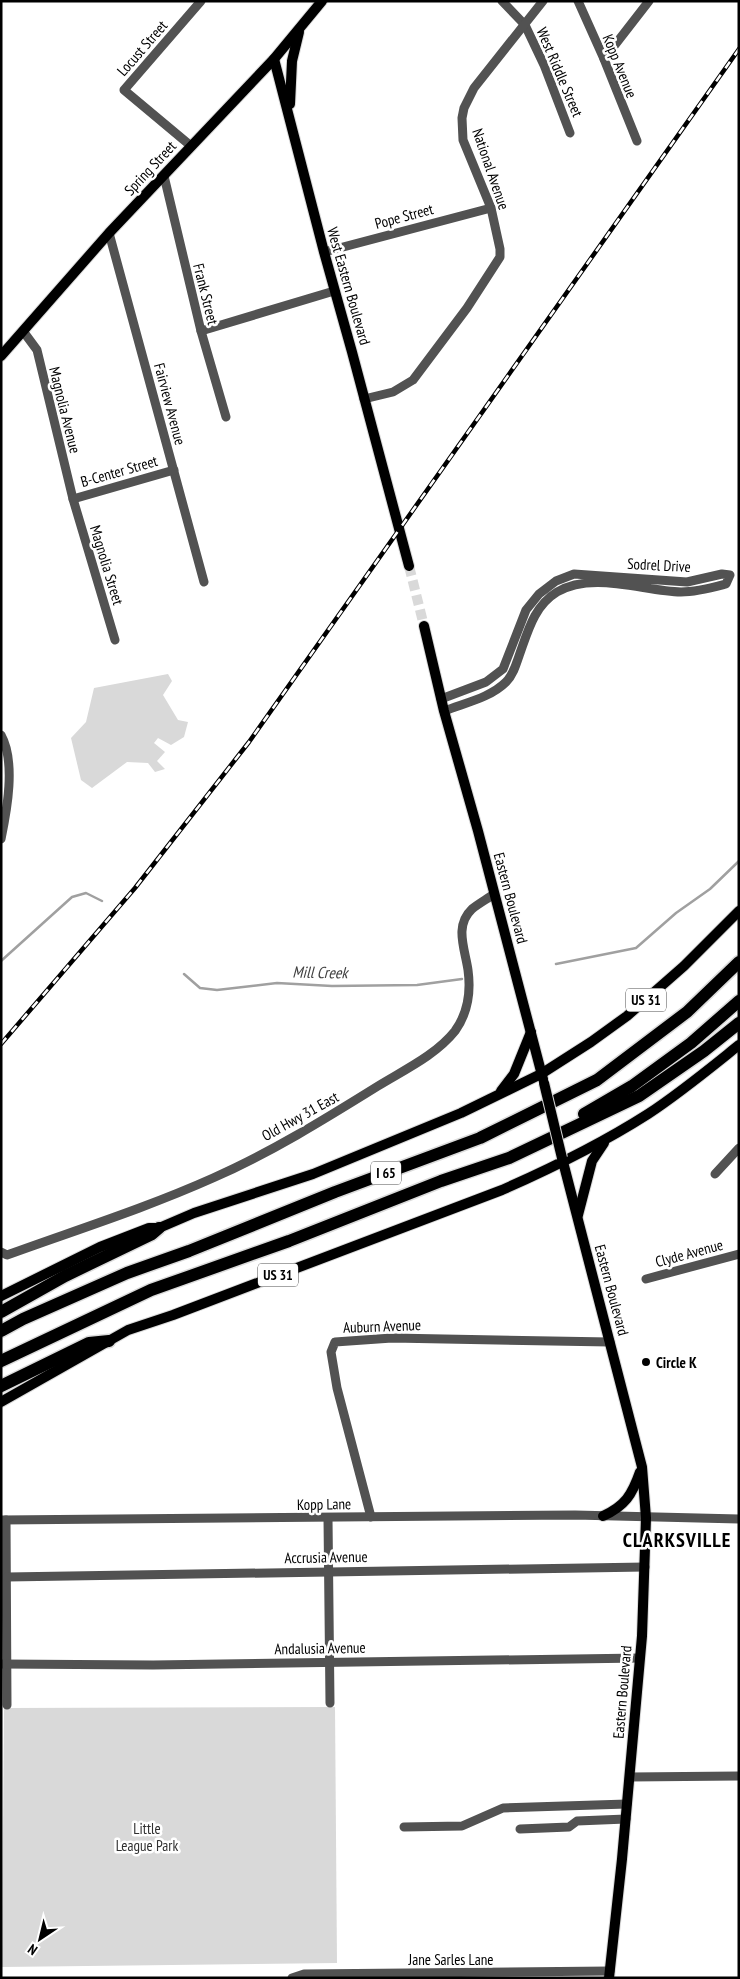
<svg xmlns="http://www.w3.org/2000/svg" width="740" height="1979" font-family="'PT Sans Narrow',sans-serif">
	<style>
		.green { fill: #d9d9d9 }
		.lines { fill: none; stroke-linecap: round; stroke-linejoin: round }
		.stream { stroke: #a0a0a0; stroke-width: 2.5 }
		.major-tunnel { stroke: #d9d9d9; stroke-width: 10; stroke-dasharray: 10 5; stroke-linecap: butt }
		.major-casing { stroke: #dbdbdb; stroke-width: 12 }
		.highway-casing { stroke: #dbdbdb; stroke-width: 15 }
		.minor { stroke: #525252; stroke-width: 9 }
		.major { stroke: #000; stroke-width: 10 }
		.highway { stroke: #000; stroke-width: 12 }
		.rail-casing { stroke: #000; stroke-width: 4.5 }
		.rail { stroke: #fff; stroke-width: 2.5; stroke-dasharray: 8; stroke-linecap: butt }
		.major-bridge-casing { stroke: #dbdbdb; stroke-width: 12; stroke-linecap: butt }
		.major-bridge { stroke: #000; stroke-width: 10 }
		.poi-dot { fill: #000; stroke: #fff; stroke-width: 2 }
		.labels { text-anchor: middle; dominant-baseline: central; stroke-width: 5; stroke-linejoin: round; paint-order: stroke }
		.shield { fill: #fff; stroke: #4c4c4c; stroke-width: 1 }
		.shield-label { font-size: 14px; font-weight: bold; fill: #000 }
		.street-label { font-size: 15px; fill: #000; stroke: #fff }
		.poi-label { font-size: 15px; font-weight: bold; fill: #000; stroke: #fff; text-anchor: start }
		.park-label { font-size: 15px; fill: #303030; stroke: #fff }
		.water-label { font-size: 16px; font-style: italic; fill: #414141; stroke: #fff }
		.district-label { font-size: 20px; font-weight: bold; letter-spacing: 1px; fill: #000; stroke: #fff }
	</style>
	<rect width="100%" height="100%" fill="#fff"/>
	<g class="green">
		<polygon points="168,674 172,681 163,695 178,720 188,722 184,737 171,745 158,738 154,743 165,752 157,761 165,769 155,772 148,763 127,762 92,788 81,780 71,738 86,722 94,688"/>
		<polygon points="335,1707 337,1963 2,1967 4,1708"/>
	</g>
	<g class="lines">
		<g class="stream">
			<polyline points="1,961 72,897 86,893 102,901"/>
			<polyline points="556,964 636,948 676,913 710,889 739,861"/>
			<polyline points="184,974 200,988 217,990 277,983 332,986 417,985 462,979"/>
		</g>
		<polyline class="major-tunnel" points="409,566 424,626"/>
		<g class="major-casing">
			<g id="major">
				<polyline points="274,59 324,252 352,352 409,566"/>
				<polyline points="290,104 292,61 299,32"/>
				<polyline points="1,356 109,233 274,59 322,1"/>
				<polyline points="424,626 444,711 478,831 543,1079"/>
				<polyline points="501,1091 514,1074 531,1032"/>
				<polyline points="562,1158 642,1467 646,1518 642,1636 622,1859 609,1978"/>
				<polyline points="578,1215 592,1161 604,1143"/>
				<polyline points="1,1296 100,1247 149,1228 159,1228 194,1213 313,1174 461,1113 541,1074 591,1042 627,1016 684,966 739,911"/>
				<path d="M 1,1402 L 128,1330 L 173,1315 L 502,1190 C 552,1168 601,1144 648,1114 C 680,1093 709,1069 739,1045"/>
				<path d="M 603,1516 C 625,1506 632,1495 640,1472"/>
			</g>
		</g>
		<g class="highway-casing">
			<g id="highway">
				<polyline points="584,1114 632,1086 691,1043 739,1001"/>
				<polyline points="1,1312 65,1276 152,1234 159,1228"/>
				<polyline points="1,1331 23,1319 127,1273 189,1251 335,1192 480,1138 597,1080 687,1012 739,962"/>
				<polyline points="1,1361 151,1290 289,1241 441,1181 509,1158 639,1096 704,1051 739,1023"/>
				<polyline points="1,1386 89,1343 109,1341"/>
			</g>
		</g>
		<g class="minor">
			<polyline points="502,1 525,25 544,65 570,133"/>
			<polyline points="578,1 604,59 637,141"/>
			<polyline points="604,59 649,1"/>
			<polyline points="191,146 124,90 201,1"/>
			<polyline points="164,176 201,331 226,417"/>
			<polyline points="109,233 204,582"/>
			<polyline points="324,252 491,208"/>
			<polyline points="23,331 37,350 73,499 115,640"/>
			<polyline points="201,331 334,291"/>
			<polyline points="364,399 393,392 413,380 467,308 500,257 500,249 491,208 463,140 462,118 464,108 474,88 543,1"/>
			<polyline points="73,499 174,470"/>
			<path d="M 441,699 L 486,682 L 503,669 L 526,610 L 539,594 L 556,581 L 574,574 L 687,582 L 722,574 L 730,575 L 726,584 C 711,588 697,592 681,592 C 643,591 592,571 557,592 C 534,606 528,631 519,656 C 516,665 513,675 506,682 C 490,698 464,703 444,711"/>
			<path d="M 1,735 C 16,762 7,810 1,839"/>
			<polyline points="715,1174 739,1148"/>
			<path d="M 1,1252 L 7,1255 C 76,1230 146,1208 213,1178 C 270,1153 325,1119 378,1086 C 404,1070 436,1055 455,1031 C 468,1013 471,992 468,970 C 465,949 454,926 472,909 C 478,904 487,899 494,894"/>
			<polyline points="646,1279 739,1254"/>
			<polyline points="371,1517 337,1388 331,1352 335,1342 392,1338 610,1342"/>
			<polyline points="328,1518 330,1703"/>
			<polyline points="1,1520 575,1515 739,1519"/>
			<polyline points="6,1520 7,1705"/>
			<polyline points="7,1577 645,1567"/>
			<polyline points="1,1664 153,1665 640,1658"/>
			<polyline points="630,1777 739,1776"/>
			<polyline points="404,1827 462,1826 503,1808 627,1804"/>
			<polyline points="520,1829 569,1827 577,1821 626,1819"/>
			<polyline points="292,1978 304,1974 610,1971"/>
		</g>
		<use href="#major" class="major"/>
		<use href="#highway" class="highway"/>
		<g class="rail-casing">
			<polyline id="rail" points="1,1044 135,888 249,742 739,49"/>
		</g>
		<use href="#rail" class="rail"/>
		<g class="major-bridge-casing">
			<polyline id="major-bridge" points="544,1083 562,1158"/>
		</g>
		<use href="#major-bridge" class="major-bridge"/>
	</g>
	<circle class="poi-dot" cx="646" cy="1362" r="5"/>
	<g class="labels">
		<g class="shield">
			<rect x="626" y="988.5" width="40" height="23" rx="4"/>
			<rect x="371" y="1161.5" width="30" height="23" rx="4"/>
			<rect x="258" y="1263.5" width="40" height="23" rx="4"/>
		</g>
		<g class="shield-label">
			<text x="646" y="1000">US 31</text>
			<text x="386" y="1173">I 65</text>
			<text x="278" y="1275">US 31</text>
		</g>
		<g class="street-label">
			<text transform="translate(142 48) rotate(-49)">Locust Street</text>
			<text transform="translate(620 66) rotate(68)">Kopp Avenue</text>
			<text transform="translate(560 72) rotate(67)">West Riddle Street</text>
			<text transform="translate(150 168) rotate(-47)">Spring Street</text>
			<text transform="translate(491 169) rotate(71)">National Avenue</text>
			<text transform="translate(404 216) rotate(-15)">Pope Street</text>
			<text transform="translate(349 286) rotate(74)">West Eastern Boulevard</text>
			<text transform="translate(206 294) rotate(76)">Frank Street</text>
			<text transform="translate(170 404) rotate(75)">Fairview Avenue</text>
			<text transform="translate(65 410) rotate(76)">Magnolia Avenue</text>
			<text transform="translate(119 471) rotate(-16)">B-Center Street</text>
			<text transform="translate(107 565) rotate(73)">Magnolia Street</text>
			<text transform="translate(659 565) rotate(3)">Sodrel Drive</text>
			<text transform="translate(511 898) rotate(75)">Eastern Boulevard</text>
			<text transform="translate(300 1116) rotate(-29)">Old Hwy 31 East</text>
			<text transform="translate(689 1253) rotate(-15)">Clyde Avenue</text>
			<text transform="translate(612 1290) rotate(75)">Eastern Boulevard</text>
			<text transform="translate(382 1326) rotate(-2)">Auburn Avenue</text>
			<text transform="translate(324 1504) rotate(-1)">Kopp Lane</text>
			<text transform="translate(326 1557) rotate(-1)">Accrusia Avenue</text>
			<text transform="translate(320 1648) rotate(-1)">Andalusia Avenue</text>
			<text transform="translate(622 1692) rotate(-85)">Eastern Boulevard</text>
			<text x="451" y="1959">Jane Sarles Lane</text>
		</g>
		<g class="poi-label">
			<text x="656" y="1362">Circle K</text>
		</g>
		<g class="park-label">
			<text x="147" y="1828">Little<tspan x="147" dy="17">League Park</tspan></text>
		</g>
		<g class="water-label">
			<text transform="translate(320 972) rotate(1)">Mill Creek</text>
		</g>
		<g class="district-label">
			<text x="677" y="1540">CLARKSVILLE</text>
		</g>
	</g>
	<rect width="740" height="1979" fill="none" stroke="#000000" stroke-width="5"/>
	<g transform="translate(40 1939) rotate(215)" stroke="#ffffff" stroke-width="4" paint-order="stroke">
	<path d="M0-4L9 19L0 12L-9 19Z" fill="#000000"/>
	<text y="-8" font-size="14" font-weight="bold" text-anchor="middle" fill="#000000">N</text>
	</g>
</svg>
